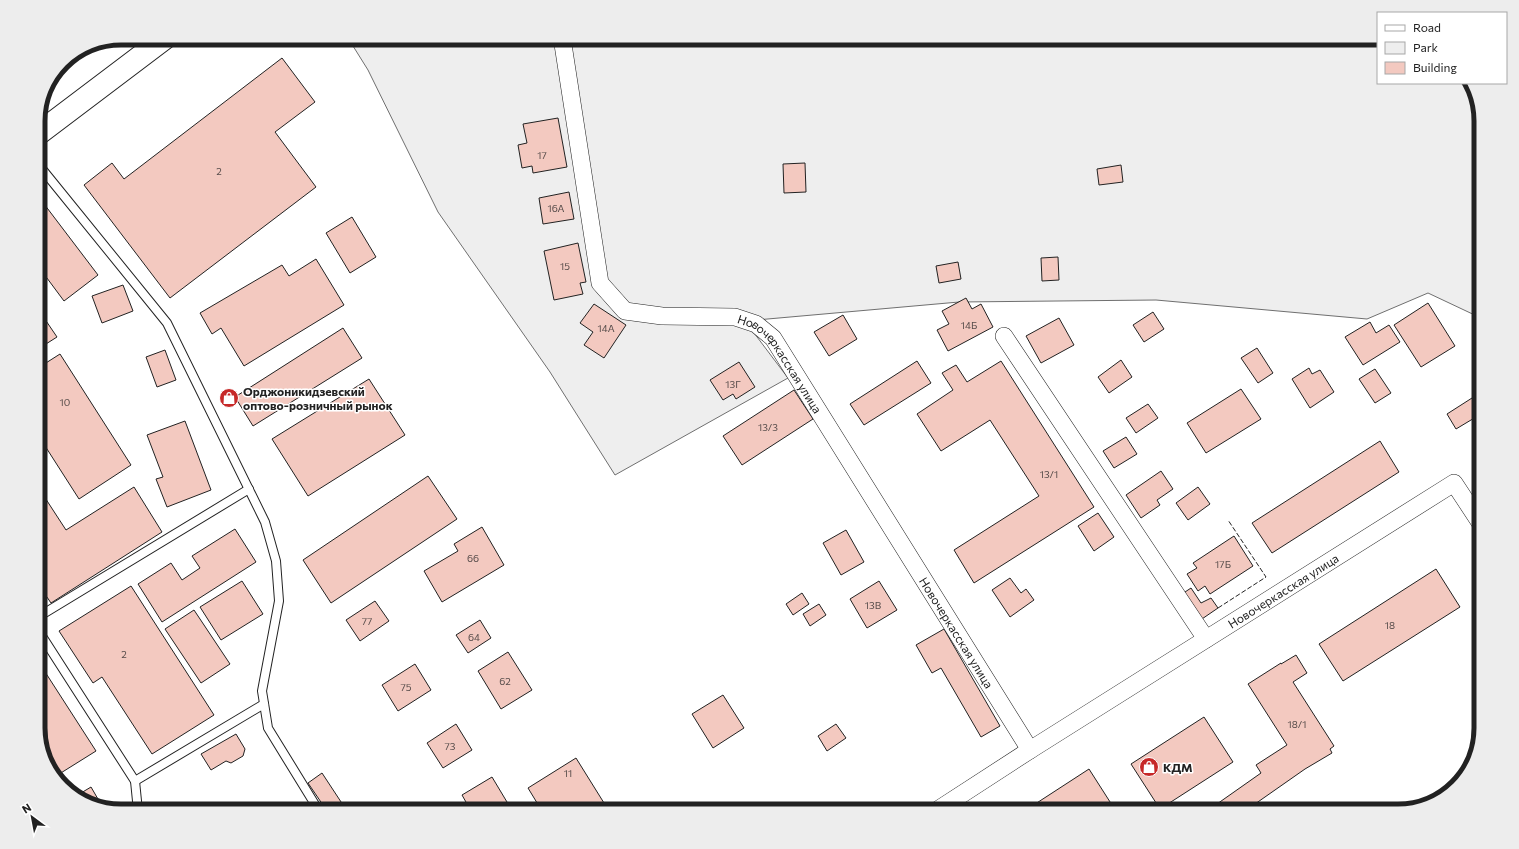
<svg xmlns="http://www.w3.org/2000/svg" width="1519" height="849" font-family="Commissioner,sans-serif">
	<style>
		.green { fill: #eee; stroke: #6f6f6f }
		.building { fill: #f3c9c0; stroke: #222 }
		.lines { fill: none; stroke-linecap: round; stroke-linejoin: round }
		.service-casing { stroke: #222; stroke-width: 10 }
		.minor-casing { stroke: #222; stroke-width: 18 }
		.secondary-casing { stroke: #222; stroke-width: 24 }
		.service { stroke: #fff; stroke-width: 8 }
		.minor { stroke: #fff; stroke-width: 17 }
		.secondary { stroke: #fff; stroke-width: 22 }
		.fence { stroke: #222; stroke-width: 1; stroke-dasharray: 5 2; stroke-linecap: butt }
		.labels { text-anchor: middle; dominant-baseline: central; stroke-width: 3; stroke-linejoin: round; paint-order: stroke }
		.number-label { font-size: 10px; fill: #564c4a }
		.street-label { font-size: 12px; fill: #222; stroke: #fff }
		.poi-label { font-size: 12px; font-weight: bold; fill: #222; stroke: #fff; text-anchor: start }
		.rim { fill: none; stroke: #222; stroke-width: 5 }
	</style>
	<rect width="100%" height="100%" fill="#fff"/>
	<polygon class="green" points="348,38 1378,38 1378,83 1470,83 1481,116 1481,318 1428,293 1367,319 1156,300 959,302 745,321 788,378 615,475 550,372 438,212 368,70"/>
	<g class="building">
		<polygon points="282,58 315,102 275,132 316,187 170,298 84,185 112,163 124,179"/>
		<polygon points="558,118 567,167 533,173 532,166 522,168 518,145 527,143 523,124"/>
		<polygon points="805,163 806,192 784,193 783,164"/>
		<polygon points="1121,165 1123,182 1099,185 1097,169"/>
		<polygon points="569,192 574,219 543,224 539,198"/>
		<polygon points="38,196 98,275 64,301 38,266"/>
		<polygon points="352,217 376,257 350,273 326,233"/>
		<polygon points="578,243 586,282 580,283 583,294 554,300 544,251"/>
		<polygon points="1058,257 1059,280 1042,281 1041,258"/>
		<polygon points="316,259 344,305 244,366 221,328 212,334 200,313 282,265 289,276"/>
		<polygon points="958,262 961,279 939,283 936,266"/>
		<polygon points="123,285 133,311 102,323 92,296"/>
		<polygon points="966,298 972,309 981,304 993,327 948,351 937,330 949,324 942,311"/>
		<polygon points="1428,303 1455,346 1421,367 1394,325"/>
		<polygon points="594,304 626,325 604,358 584,345 593,332 580,323"/>
		<polygon points="38,309 57,337 38,349"/>
		<polygon points="1153,312 1164,329 1144,342 1133,325"/>
		<polygon points="843,315 857,339 829,356 814,332"/>
		<polygon points="1059,318 1074,345 1041,363 1026,336"/>
		<polygon points="1370,322 1376,333 1389,325 1400,342 1363,365 1345,337"/>
		<polygon points="343,328 362,358 253,426 235,397"/>
		<polygon points="1257,348 1273,373 1258,383 1241,358"/>
		<polygon points="165,350 176,380 157,387 146,357"/>
		<polygon points="60,354 131,465 79,499 38,435 38,368"/>
		<polygon points="1121,360 1132,377 1109,393 1098,377"/>
		<polygon points="917,361 931,383 864,425 850,404"/>
		<polygon points="1001,361 1094,507 974,583 954,550 1039,496 990,420 941,451 917,414 953,390 942,373 956,365 967,382"/>
		<polygon points="739,362 755,387 736,399 733,394 723,400 710,380"/>
		<polygon points="1309,368 1312,374 1320,370 1334,392 1310,408 1292,379"/>
		<polygon points="1375,369 1391,393 1375,403 1359,379"/>
		<polygon points="369,379 405,435 308,496 272,439"/>
		<polygon points="1241,389 1261,419 1206,453 1187,423"/>
		<polygon points="794,390 813,419 742,465 723,436"/>
		<polygon points="1472,398 1481,414 1456,429 1447,414"/>
		<polygon points="1148,404 1158,418 1136,433 1126,418"/>
		<polygon points="1481,418 1481,435 1473,422"/>
		<polygon points="185,421 211,490 167,507 156,479 163,477 147,435"/>
		<polygon points="1126,437 1137,454 1114,468 1103,451"/>
		<polygon points="1380,441 1399,472 1272,553 1252,523"/>
		<polygon points="1161,471 1173,489 1157,500 1160,505 1141,518 1126,495"/>
		<polygon points="428,476 457,519 331,603 303,560"/>
		<polygon points="38,487 66,530 134,487 162,532 51,603 38,584"/>
		<polygon points="1198,487 1210,504 1188,520 1176,503"/>
		<polygon points="1098,513 1114,537 1094,551 1078,526"/>
		<polygon points="482,527 504,565 442,602 424,571 458,551 454,544"/>
		<polygon points="235,529 256,562 162,622 138,584 171,563 182,580 200,568 192,556"/>
		<polygon points="846,530 864,562 841,575 823,543"/>
		<polygon points="1234,536 1253,566 1210,594 1205,586 1198,591 1187,574 1197,568 1193,563"/>
		<polygon points="1436,569 1460,607 1343,681 1319,644"/>
		<polygon points="1010,578 1021,593 1026,589 1034,600 1010,617 992,590"/>
		<polygon points="242,581 263,614 221,640 200,607"/>
		<polygon points="879,581 897,610 867,628 850,599"/>
		<polygon points="131,586 214,715 152,754 102,677 93,683 59,631"/>
		<polygon points="1191,588 1201,603 1211,598 1218,608 1199,621 1182,594"/>
		<polygon points="802,593 809,604 793,615 786,604"/>
		<polygon points="375,601 389,621 360,641 346,620"/>
		<polygon points="819,604 826,615 810,626 803,614"/>
		<polygon points="194,610 230,664 201,683 165,629"/>
		<polygon points="480,620 491,638 468,653 456,635"/>
		<polygon points="944,629 1000,726 981,737 941,668 932,673 916,645"/>
		<polygon points="508,652 532,690 501,709 478,671"/>
		<polygon points="1296,655 1307,673 1293,682 1334,746 1330,749 1332,753 1305,769 1245,811 1207,811 1261,773 1256,765 1287,745 1248,684 1281,663 1281,664"/>
		<polygon points="38,661 96,751 56,776 49,770 38,733"/>
		<polygon points="415,664 431,690 398,711 382,685"/>
		<polygon points="723,695 744,728 713,748 692,714"/>
		<polygon points="1204,717 1233,762 1160,809 1131,764"/>
		<polygon points="456,724 472,750 443,768 427,743"/>
		<polygon points="836,724 846,738 827,751 818,736"/>
		<polygon points="236,734 245,749 243,756 231,763 226,761 211,770 201,754"/>
		<polygon points="576,758 609,811 542,811 528,788"/>
		<polygon points="1089,769 1112,805 1107,808 1109,811 1031,811 1029,808"/>
		<polygon points="322,773 347,811 327,811 308,783"/>
		<polygon points="492,777 510,807 503,811 471,811 462,795"/>
		<polygon points="91,787 102,806 80,800 76,796"/>
		<polygon points="743,805 747,811 733,811"/>
	</g>
	<g class="lines">
		<g class="service-casing">
			<g id="service">
				<polyline points="38,164 167,323 265,522 276,561 279,601 262,691 268,728 319,811"/>
				<polyline points="38,617 249,489"/>
				<polyline points="38,630 135,781 138,811"/>
				<polyline points="135,781 264,704"/>
			</g>
		</g>
		<g class="minor-casing">
			<g id="minor">
				<path id="s1" d="M 562,38 L 600,283 L 625,311 L 662,316 L 735,317 L 756,324 L 773,338 L 1030,750"/>
				<polyline points="1004,336 1206,639"/>
				<path id="s2" d="M 936,811 L 1030,750 L 1454,483 L 1481,524"/>
			</g>
		</g>
		<g class="secondary-casing">
			<polyline id="secondary" points="38,134 165,38"/>
		</g>
		<use href="#service" class="service"/>
		<use href="#minor" class="minor"/>
		<use href="#secondary" class="secondary"/>
		<polyline class="fence" points="1218,608 1266,577 1228,520"/>
	</g>
	<defs>
		<g id="shop-disc" transform="scale(1)"><circle r="9.5" fill="#c62828" stroke="#fff"/><path d="M-5-2.5h2.3a2.7 3.5 0 0 1 5.4 0H5L5.5 6h-11ZM-1.5-2.5h3a1.5 2.3 0 0 0-3 0Z" fill="#fff"/></g>
	</defs>
	<g fill-rule="evenodd">
		<use href="#shop-disc" x="229" y="398"/>
		<use href="#shop-disc" x="1149" y="767"/>
	</g>
	<g class="labels">
		<g class="number-label">
			<text x="542" y="155">17</text>
			<text x="219" y="171">2</text>
			<text x="556" y="208">16А</text>
			<text x="565" y="266">15</text>
			<text x="969" y="325">14Б</text>
			<text x="606" y="328">14А</text>
			<text x="733" y="384">13Г</text>
			<text x="65" y="402">10</text>
			<text x="768" y="427">13/3</text>
			<text x="1049" y="474">13/1</text>
			<text x="473" y="558">66</text>
			<text x="1223" y="564">17Б</text>
			<text x="873" y="605">13В</text>
			<text x="367" y="621">77</text>
			<text x="1390" y="625">18</text>
			<text x="474" y="637">64</text>
			<text x="124" y="654">2</text>
			<text x="505" y="681">62</text>
			<text x="406" y="687">75</text>
			<text x="1297" y="724">18/1</text>
			<text x="450" y="746">73</text>
			<text x="568" y="773">11</text>
		</g>
		<g class="street-label">
			<text stroke="none"><textPath href="#s1" startOffset="463">Новочеркасская улица</textPath></text>
			<text stroke="none"><textPath href="#s2" startOffset="411">Новочеркасская улица</textPath></text>
			<text stroke="none"><textPath href="#s1" startOffset="787">Новочеркасская улица</textPath></text>
		</g>
		<g class="poi-label">
			<text x="243" y="391">Орджоникидзевский<tspan x="243" dy="14">оптово-розничный рынок</tspan></text>
			<text x="1163" y="767">КДМ</text>
		</g>
	</g>
	<path d="M0 0H1519V849H0ZM121 45H1398A76 76 0 0 1 1474 121V728A76 76 0 0 1 1398 804H121A76 76 0 0 1 45 728V121A76 76 0 0 1 121 45Z" fill="#ededed" fill-rule="evenodd"/>
	<path class="rim" d="M121 45H1398A76 76 0 0 1 1474 121V728A76 76 0 0 1 1398 804H121A76 76 0 0 1 45 728V121A76 76 0 0 1 121 45Z"/>
	<rect x="1377" y="12" width="130" height="72" fill="#ffffff" stroke="#a7a7a7"/>
	<rect x="1385" y="25" width="20" height="6" fill="#ffffff" stroke="#a7a7a7"/>
	<text x="1413" y="32" font-size="12" fill="#222222">Road</text>
	<rect x="1385" y="42" width="20" height="12" fill="#eeeeee" stroke="#a7a7a7"/>
	<text x="1413" y="52" font-size="12" fill="#222222">Park</text>
	<rect x="1385" y="62" width="20" height="12" fill="#f3c9c0" stroke="#a7a7a7"/>
	<text x="1413" y="72" font-size="12" fill="#222222">Building</text>
	<g transform="translate(32 817) rotate(328)" stroke="#ffffff" stroke-width="3" paint-order="stroke">
	<path d="M0-3L7 15L0 10L-7 15Z" fill="#222222"/>
	<text y="-6" font-size="11" font-weight="bold" text-anchor="middle" fill="#222222">N</text>
	</g>
</svg>
